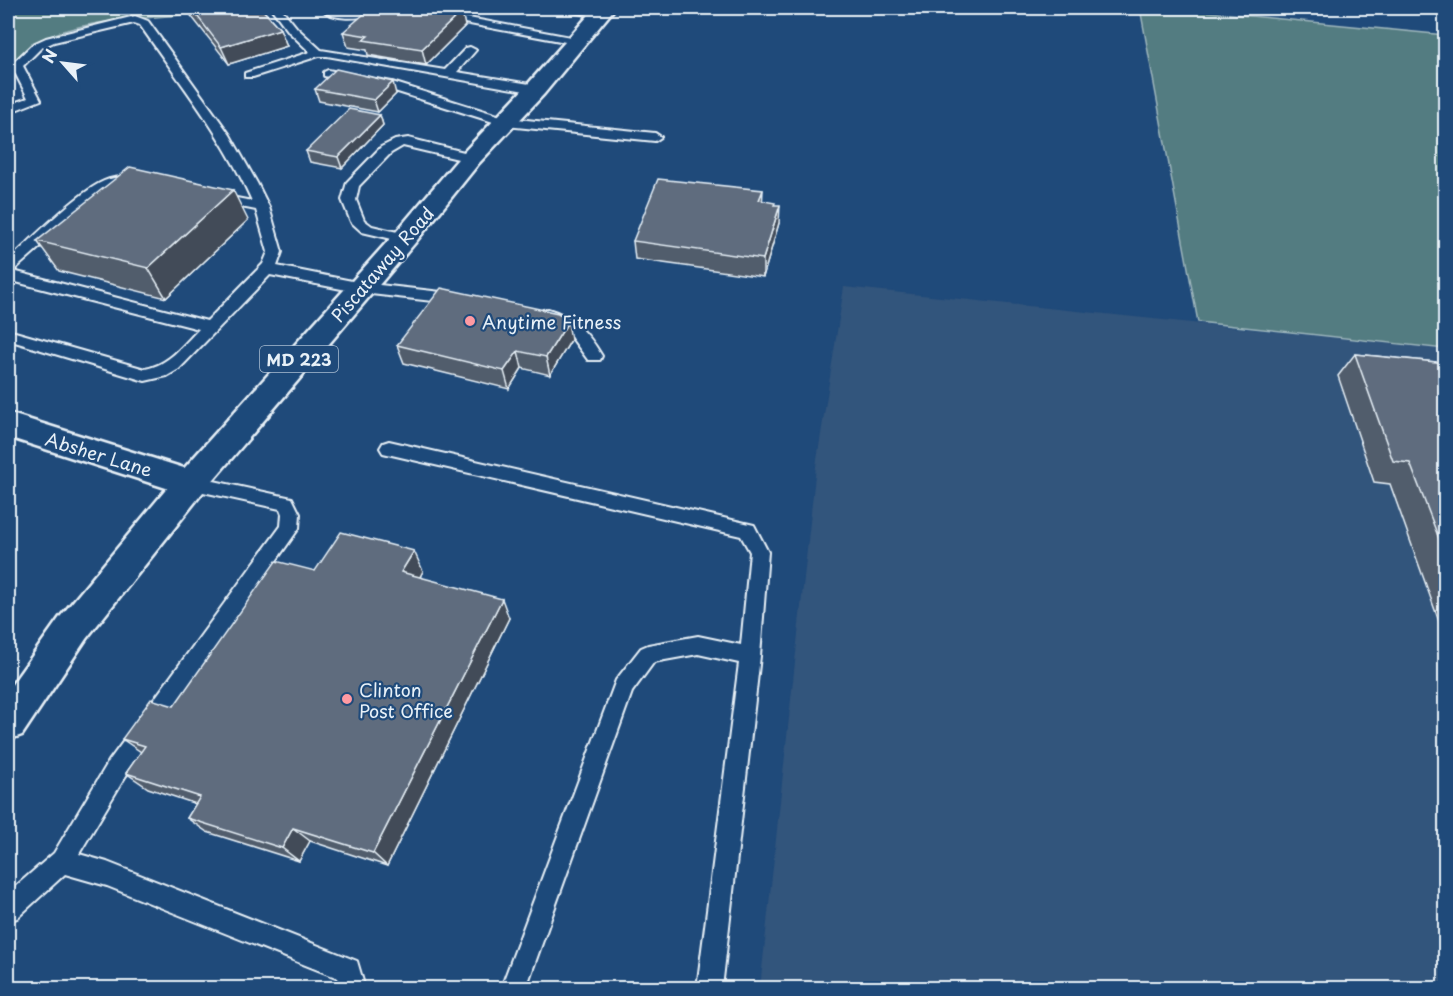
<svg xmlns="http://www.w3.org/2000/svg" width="1453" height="996" font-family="'Playpen Sans',sans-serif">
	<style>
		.built { fill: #32547b }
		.green { fill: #537b81; stroke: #9eb6bc; stroke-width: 1.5 }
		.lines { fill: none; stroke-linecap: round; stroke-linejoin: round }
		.lane-casing { stroke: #e8f1f8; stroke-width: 4 }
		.street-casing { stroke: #e8f1f8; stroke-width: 5 }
		.primary-casing { stroke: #e8f1f8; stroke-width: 5 }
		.lane { fill: #1f4a7a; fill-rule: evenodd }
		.street { fill: #1f4a7a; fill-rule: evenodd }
		.primary { fill: #1f4a7a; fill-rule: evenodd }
		.wall { fill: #515d6c; stroke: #e8f1f8; stroke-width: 1.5 }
		.shaded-wall { fill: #424c58; stroke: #e8f1f8; stroke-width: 1.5 }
		.building { fill: #5e6c7e; stroke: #e8f1f8; stroke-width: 1.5 }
		.poi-dot { fill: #ff9aa2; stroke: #1f4a7a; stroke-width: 2 }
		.labels { text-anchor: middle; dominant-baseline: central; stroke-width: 4.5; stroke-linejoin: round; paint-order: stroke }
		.shield { fill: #1f4a7a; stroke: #acbfd2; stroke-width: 1.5 }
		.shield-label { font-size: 16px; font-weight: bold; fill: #e8f1f8 }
		.street-label { font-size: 18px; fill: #e8f1f8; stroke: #1f4a7a }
		.poi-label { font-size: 18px; fill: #e8f1f8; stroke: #1f4a7a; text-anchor: start }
	</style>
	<rect width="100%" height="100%" fill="#1f4a7a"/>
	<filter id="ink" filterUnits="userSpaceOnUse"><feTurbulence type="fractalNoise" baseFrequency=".0167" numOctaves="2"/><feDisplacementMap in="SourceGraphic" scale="12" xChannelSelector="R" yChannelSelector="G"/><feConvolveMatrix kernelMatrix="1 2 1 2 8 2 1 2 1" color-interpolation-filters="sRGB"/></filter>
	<g filter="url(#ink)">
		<polygon class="built" points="844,287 1445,349 1445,988 760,988 816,466"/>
		<g class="green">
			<path d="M 8,8 L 180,8 L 182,15 C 137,19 66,20 28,48 C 21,53 14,61 8,67 Z"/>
			<polygon points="1140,8 1168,8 1445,35 1445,349 1198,322"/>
		</g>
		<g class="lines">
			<g class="lane-casing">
				<g id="lane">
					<polygon points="271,8 281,8 297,28 321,50 445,70 466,48 470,47 476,50 457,72 536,85 542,89 536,93 327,56 319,56 253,77 245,77 245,73 310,52 289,32"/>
					<path d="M 321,8 L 346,11 L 388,8 L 393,11 L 388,14 C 369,16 334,24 321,8 Z"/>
					<polygon points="561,8 582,8 604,12 605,14 600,17 566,11"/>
					<polygon points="442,13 576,38 582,41 576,44 438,18 438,14"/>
					<path d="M 135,16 L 148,21 L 230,135 L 257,183 L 269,207 L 282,252 L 277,266 L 362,283 L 459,294 L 467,299 L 464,303 L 459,304 L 362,293 L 270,275 L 179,369 L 167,376 L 145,381 L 8,340 L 8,330 L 145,369 C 169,365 182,346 199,329 L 8,280 L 8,261 C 31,240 78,192 104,181 C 116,176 128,176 141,179 L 143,182 L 136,186 L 117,185 L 99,195 L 13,271 L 207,321 L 263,264 L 268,252 L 256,210 L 211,201 L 209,198 L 216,194 L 252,201 C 224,137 180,83 140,25 L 134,23 L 54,42 L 41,48 L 23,66 L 41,100 L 8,113 L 8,105 L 28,98 L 11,65 L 33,44 L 46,38 Z"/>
					<polygon points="328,70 392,82 507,118 655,133 661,137 655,141 506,126 385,88 324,76 324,72"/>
					<polygon points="408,138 476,155 477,158 471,162 403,146 391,153 359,186 356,200 364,220 372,226 410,235 412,238 405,242 362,232 351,222 342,200 347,182 381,147 395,140"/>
					<path d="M 548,309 C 573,316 589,334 602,356 L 600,360 L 588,360 L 569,334 L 543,318 L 540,314 L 543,310 Z"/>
					<polygon points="389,441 754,525 768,552 760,656 722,988 697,988 739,663 698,654 654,662 632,692 526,988 501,988 616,680 641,648 648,645 698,636 741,645 750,552 741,536 383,453 380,448 383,443"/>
					<polygon points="191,476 292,498 300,514 299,528 125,777 79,854 107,862 357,961 365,988 341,988 338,978 107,886 65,874 17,918 8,921 8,893 54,853 109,761 281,526 282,514 280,509 185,488 182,483 185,478"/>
				</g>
			</g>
			<g class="street-casing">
				<polygon id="street" points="8,413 203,474 207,483 203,492 191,496 8,437"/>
			</g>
			<g class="primary-casing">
				<polygon id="primary" points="595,8 615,8 544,94 479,163 414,244 203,492 86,639 22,735 8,740 8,690 60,617 179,474 396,232 463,153 528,84"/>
			</g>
			<use href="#lane" class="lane"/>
			<use href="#street" class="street"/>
			<use href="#primary" class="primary"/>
		</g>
		<g class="wall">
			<polygon points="185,8 261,8 280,29 287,46 229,64"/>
			<polygon points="465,26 426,65 368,55 367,50 348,47 343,32"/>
			<polygon points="315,89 396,94 378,112 319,101"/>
			<polygon points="380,115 383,125 342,168 310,162 306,151"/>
			<polygon points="762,201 779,223 763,277 635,259 633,241"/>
			<polygon points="248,220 166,298 59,271 37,241"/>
			<polygon points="571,340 550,375 522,368 509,389 404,363 397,345"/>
			<polygon points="1355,354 1446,363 1446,641 1390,484 1374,482 1338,376"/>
			<polygon points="315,571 423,571 420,577 509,618 387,866 310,841 299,861 207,832 187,818 196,804 148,788 126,773 141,752 122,739 174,706"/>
			<polygon points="1446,714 1446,728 1442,717"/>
		</g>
		<g class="shaded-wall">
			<polygon points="462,11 465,26 426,65 422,49"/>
			<polygon points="280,29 287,46 229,64 221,47"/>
			<polygon points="393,82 396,94 378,112 374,100"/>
			<polygon points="380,115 383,125 342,168 338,157"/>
			<polygon points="233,190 248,220 166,298 148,268"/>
			<polygon points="763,190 762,208 759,200"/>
			<polygon points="780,205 779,223 763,277 763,259"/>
			<polygon points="568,322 571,340 550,375 546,357"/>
			<polygon points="518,351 522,368 509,389 504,371"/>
			<polygon points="414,551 423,571 412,592 401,572"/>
			<polygon points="502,599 509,618 387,866 373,853"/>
			<polygon points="293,828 310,841 299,861 282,848"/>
		</g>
		<g class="building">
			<polygon points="191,8 261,8 280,29 221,47"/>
			<polygon points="371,8 445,8 462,11 422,49 363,40 368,36 343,32"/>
			<polygon points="336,69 393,82 374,100 315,89"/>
			<polygon points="349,109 380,115 338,157 306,151"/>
			<polygon points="130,167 233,190 148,268 37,241"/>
			<polygon points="658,179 763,190 759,200 775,203 774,205 780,205 763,259 633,241"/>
			<polygon points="441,288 558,313 568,322 546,357 518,351 504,371 397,345"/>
			<polygon points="1355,354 1446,363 1446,557 1410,463 1393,461"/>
			<polygon points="341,532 414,551 401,572 502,599 373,853 293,828 282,848 187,818 200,797 126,773 145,746 122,739 151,699 174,706 276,561 315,571"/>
		</g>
	</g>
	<g class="poi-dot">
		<circle cx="470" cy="321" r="6"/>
		<circle cx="347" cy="699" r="6"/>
	</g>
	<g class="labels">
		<rect class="shield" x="260" y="346" width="78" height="26" rx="4.5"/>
		<g class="shield-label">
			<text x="299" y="359">MD 223</text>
		</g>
		<g class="street-label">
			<text transform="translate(382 264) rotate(-49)">Piscataway Road</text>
			<text transform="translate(99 454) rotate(17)">Absher Lane</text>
		</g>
		<g class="poi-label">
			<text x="482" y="321">Anytime Fitness</text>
			<text x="359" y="689">Clinton<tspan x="359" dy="21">Post Office</tspan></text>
		</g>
	</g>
	<rect width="1453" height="996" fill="none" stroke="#1f4a7a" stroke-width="30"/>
	<rect x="15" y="15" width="1423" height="966" fill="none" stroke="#e8f1f8" stroke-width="2" filter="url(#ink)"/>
	<g transform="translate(63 63) rotate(298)" stroke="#1f4a7a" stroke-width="4.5" paint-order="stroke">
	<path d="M0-4.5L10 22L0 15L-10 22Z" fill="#e8f1f8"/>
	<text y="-9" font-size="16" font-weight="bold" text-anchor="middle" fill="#e8f1f8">N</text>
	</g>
</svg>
